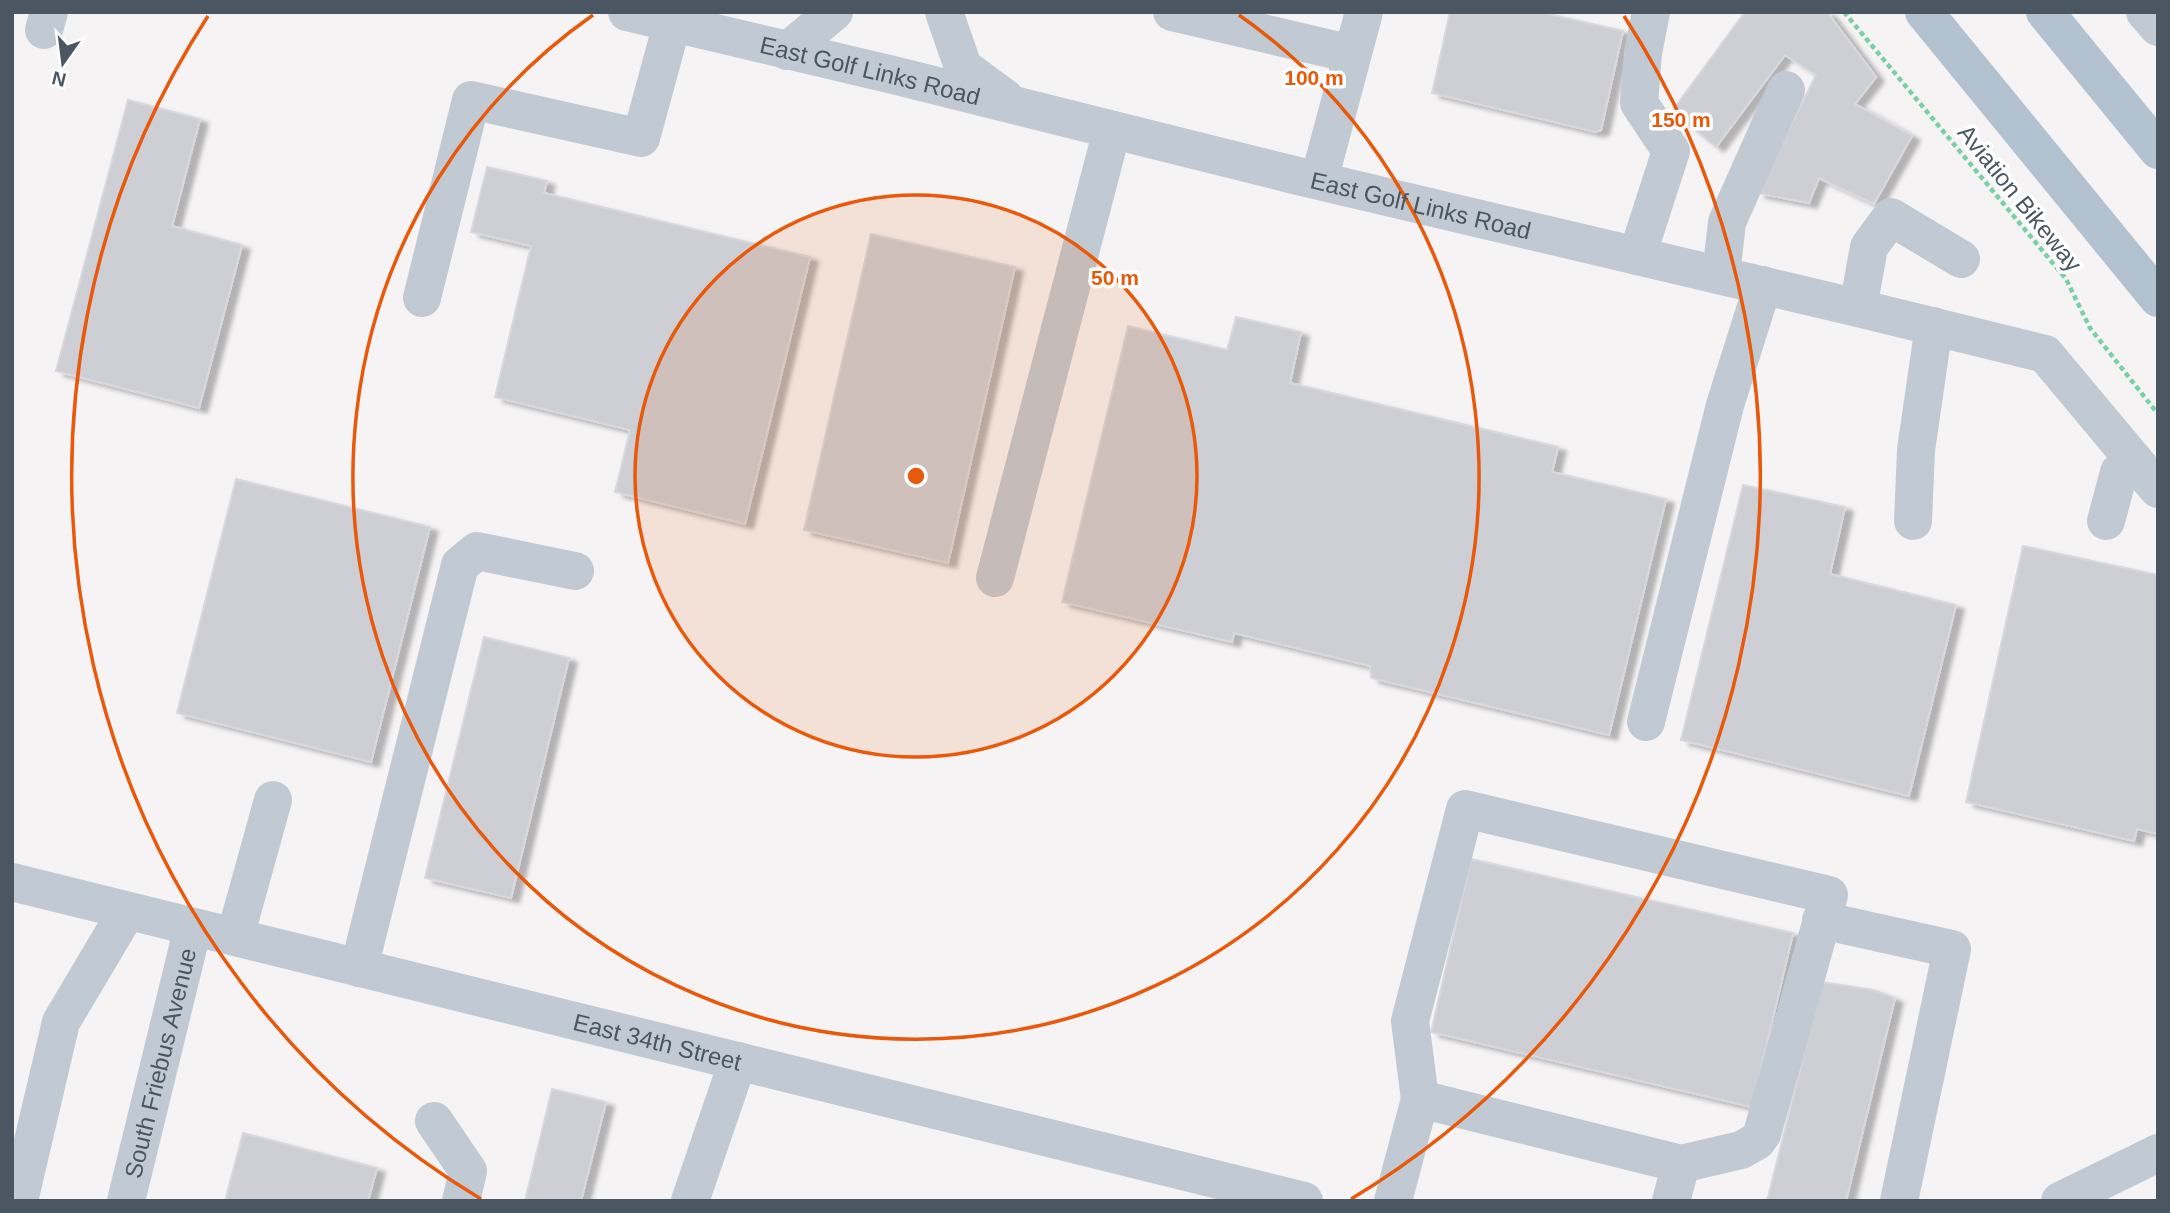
<svg xmlns="http://www.w3.org/2000/svg" width="2170" height="1213" font-family="Helvetica,sans-serif">
	<style>
		.building { fill: #cdcfd5; stroke: #d7d9de; stroke-width: 2; filter: url(#shadow) }
		.lines { fill: none; stroke-linecap: round; stroke-linejoin: round }
		.path { stroke: #7ad0a6; stroke-width: 4.5; stroke-dasharray: 5 3.5; stroke-linecap: butt }
		.minor { stroke: #c1cad2; stroke-width: 38 }
		.major { stroke: #b3c2d1; stroke-width: 38 }
		.ring { fill: none; stroke: #e8590c; stroke-width: 3.5 }
		.labels { text-anchor: middle; dominant-baseline: central; stroke-width: 7; stroke-linejoin: round; paint-order: stroke }
		.street-label { font-size: 24px; fill: #4a5661; stroke: #fff }
		.centre { fill: #e8590c; stroke: #fff; stroke-width: 3.5 }
		.ring-label { font-size: 21px; text-anchor: middle; font-weight: bold; fill: #e8590c; stroke: #fff; stroke-width: 7; stroke-linejoin: round; paint-order: stroke }
	</style>
	<defs>
		<filter id="shadow"><feDropShadow dx="8" dy="4.5" stdDeviation="2" flood-color="#0004"/></filter>
	</defs>
	<rect width="100%" height="100%" fill="#f5f3f3"/>
	<g class="building">
		<polygon points="1450,12 1540,12 1623,31 1601,130 1596,132 1432,93"/>
		<polygon points="1745,12 1827,12 1876,77 1855,104 1912,136 1874,204 1819,178 1809,203 1757,193 1816,75 1785,55 1716,147 1672,111"/>
		<polygon points="128,100 200,119 172,226 242,245 199,408 56,371"/>
		<polygon points="487,167 547,181 544,193 810,257 745,524 615,492 630,430 495,397 531,246 471,232"/>
		<polygon points="871,234 1015,267 948,563 804,530"/>
		<polygon points="1236,317 1301,332 1290,383 1558,447 1552,472 1666,499 1609,735 1371,678 1370,666 1234,633 1232,642 1062,602 1128,326 1227,350"/>
		<polygon points="236,479 430,527 371,762 177,713"/>
		<polygon points="1743,485 1845,507 1830,574 1956,605 1909,796 1681,740"/>
		<polygon points="2023,546 2158,575 2158,834 2137,829 2134,841 1966,802"/>
		<polygon points="484,637 569,658 511,898 425,878"/>
		<polygon points="1471,859 1793,933 1752,1107 1431,1032"/>
		<polygon points="1822,982 1874,990 1895,998 1846,1201 1767,1201"/>
		<polygon points="552,1089 606,1102 581,1201 525,1201"/>
		<polygon points="243,1133 377,1168 368,1201 225,1201"/>
	</g>
	<g class="lines">
		<polyline class="path" points="1844,12 2066,279 2090,328 2158,414"/>
		<g class="minor">
			<path id="s1" d="M 627,12 L 893,75 L 1294,175 L 1858,308 L 2045,354 L 2158,489"/>
			<polyline points="944,12 963,67 1005,98"/>
			<polyline points="1172,12 1352,54"/>
			<polyline points="2145,12 2158,27"/>
			<polyline points="44,30 49,12"/>
			<polyline points="787,51 834,12"/>
			<polyline points="1319,180 1364,12"/>
			<polyline points="1637,256 1671,151 1639,103 1643,53 1651,12"/>
			<polyline points="1721,275 1727,222 1786,90"/>
			<polyline points="422,298 471,100 641,138 672,24"/>
			<polyline points="1858,308 1869,247 1891,217 1961,259"/>
			<polyline points="1913,521 1916,450 1934,326"/>
			<polyline points="2106,521 2119,472 2133,459"/>
			<polyline points="995,578 1112,130"/>
			<polyline points="1646,722 1725,405 1763,285"/>
			<path id="s2" d="M 12,882 L 1304,1201"/>
			<polyline points="1821,920 1952,949 1899,1201"/>
			<polyline points="235,937 273,800"/>
			<polyline points="359,968 460,565 477,551 575,571"/>
			<polyline points="434,1121 468,1171 461,1201"/>
			<polyline points="19,1201 61,1022 127,911"/>
			<path id="s3" d="M 126,1201 L 193,927"/>
			<polyline points="690,1201 738,1061"/>
			<polyline points="1393,1201 1420,1099 1410,1021 1465,809 1829,895 1762,1134 1757,1141 1741,1150 1681,1164 1420,1099"/>
			<polyline points="1671,1201 1681,1164"/>
			<polyline points="2060,1201 2158,1153"/>
		</g>
		<g class="major">
			<polyline points="1924,12 2158,298"/>
			<polyline points="2045,12 2158,150"/>
		</g>
	</g>
	<circle cx="916" cy="476" r="281" fill="#e8590c" fill-opacity=".12"/>
	<g class="ring">
		<circle cx="916" cy="476" r="281"/>
		<path d="M1239 15A563 563 0 1 1 593 15"/>
		<path d="M481 1199A844 844 0 0 1 208 16M1624 16A844 844 0 0 1 1351 1199"/>
	</g>
	<g class="labels">
		<g class="street-label">
			<text stroke="none"><textPath href="#s1" startOffset="250">East Golf Links Road</textPath></text>
			<text transform="translate(2020 198) rotate(51)">Aviation Bikeway</text>
			<text stroke="none"><textPath href="#s1" startOffset="817">East Golf Links Road</textPath></text>
			<text stroke="none"><textPath href="#s2" startOffset="665">East 34th Street</textPath></text>
			<text stroke="none"><textPath href="#s3" startOffset="142">South Friebus Avenue</textPath></text>
		</g>
	</g>
	<circle cx="916" cy="476" r="10" class="centre"/>
	<g class="ring-label">
		<text x="1314" y="85">100 m</text>
		<text x="1681" y="127">150 m</text>
		<text x="1115" y="285">50 m</text>
	</g>
	<rect width="2170" height="1213" fill="none" stroke="#4a5661" stroke-width="28"/>
	<g transform="translate(63 63) rotate(194)" stroke="#ffffff" stroke-width="5" paint-order="stroke">
	<path d="M0-5L12 26L0 18L-12 26Z" fill="#4a5661"/>
	<text y="-10" font-size="19" font-weight="bold" text-anchor="middle" fill="#4a5661">N</text>
	</g>
</svg>
